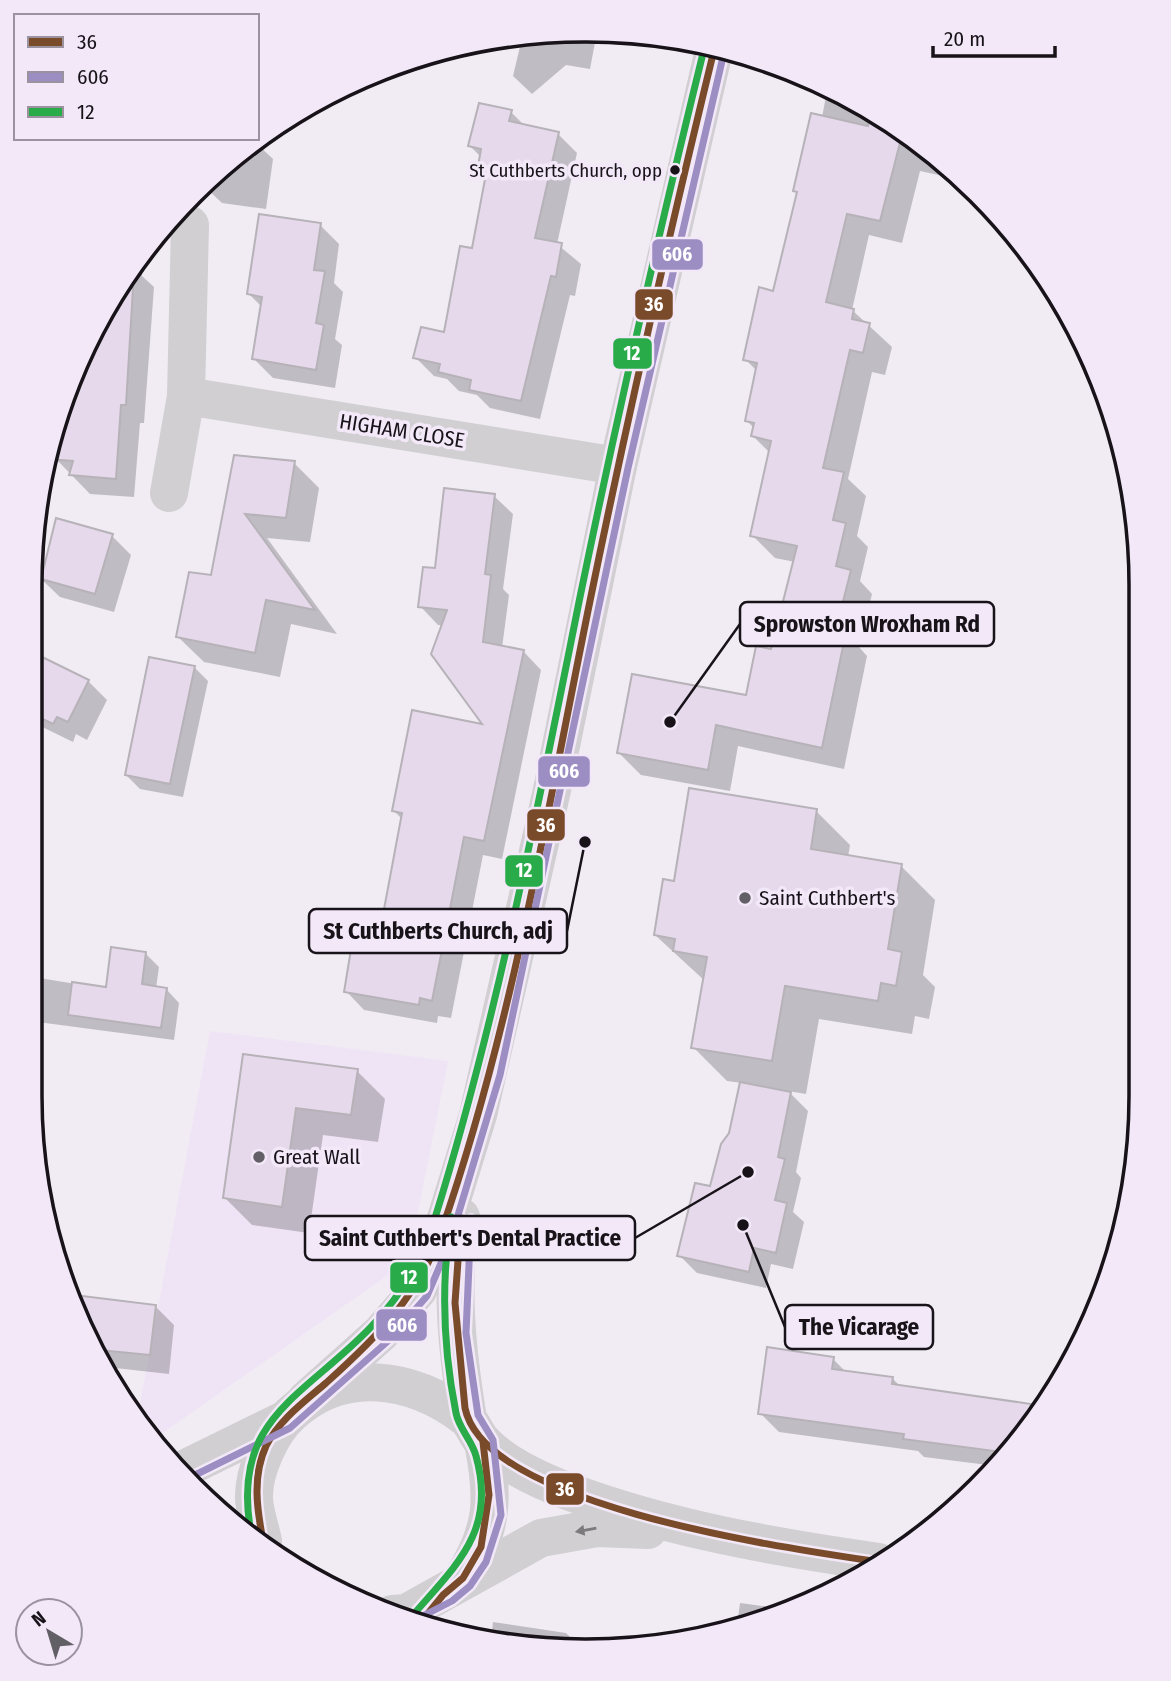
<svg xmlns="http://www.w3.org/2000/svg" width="1171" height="1681" font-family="'Fira Sans Condensed',sans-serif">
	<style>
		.built { fill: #efe4f5 }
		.shadow { fill: #0003 }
		.building { fill: #e5d9eb; stroke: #b6b2b8; stroke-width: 2 }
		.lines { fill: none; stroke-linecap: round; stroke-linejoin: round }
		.minor { stroke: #d1cfd1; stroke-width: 38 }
		.primary { stroke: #d1cfd1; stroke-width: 38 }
		.trunk { stroke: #d1cfd1; stroke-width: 38 }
		.bus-1-casing { stroke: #f2e8f8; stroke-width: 12 }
		.bus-2-casing { stroke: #f2e8f8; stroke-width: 12 }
		.bus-3-casing { stroke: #f2e8f8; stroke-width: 12 }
		.bus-1 { stroke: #7a4b2a; stroke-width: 7 }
		.bus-2 { stroke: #9c8dc3; stroke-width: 7 }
		.bus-3 { stroke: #29ab4a; stroke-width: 7 }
		.oneway { fill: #7d7a7e }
		.bus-dot { fill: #171319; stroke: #f2e8f8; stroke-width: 2.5 }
		.poi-dot { fill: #635f66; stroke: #f2e8f8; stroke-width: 2.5 }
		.labels { text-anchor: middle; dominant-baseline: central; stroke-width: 7; stroke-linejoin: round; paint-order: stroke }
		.bus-label { font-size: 19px; fill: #171319; stroke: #f2e8f8; text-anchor: end }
		.street-label { font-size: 21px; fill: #171319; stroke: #f2e8f8 }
		.poi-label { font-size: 21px; fill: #171319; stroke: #f2e8f8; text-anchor: start }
		.rim { fill: none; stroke: #171319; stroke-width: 3.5 }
		.leader { fill: none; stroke: #171319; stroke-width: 2.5 }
		.callout-dot { fill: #171319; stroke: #f2e8f8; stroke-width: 2.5 }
		.callout { fill: #f2e8f8; stroke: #171319; stroke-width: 2.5 }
		.callout-label { font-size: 23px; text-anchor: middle; font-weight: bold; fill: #171319 }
		.line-badge { stroke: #f2e8f8; stroke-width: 2.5 }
		.badge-label { font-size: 19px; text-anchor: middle; font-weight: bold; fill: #fff }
	</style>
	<rect width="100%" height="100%" fill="#f1ecf4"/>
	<polygon class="built" points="210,1031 448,1061 412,1241 388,1275 154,1439 137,1419"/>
	<g class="shadow">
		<polygon points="597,32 590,69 566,65 532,94 513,76 523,34"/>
		<polygon points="828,86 923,144 946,165 943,176 920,171 902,243 869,235 852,310 892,347 885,375 872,372 848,479 866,496 857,536 868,547 860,581 872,594 859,647 867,656 844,769 738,746 730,791 641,775 619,753 747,697 773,651 795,562 775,558 752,535 770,453 753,436 755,429 746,420 757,371 745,359 775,293 799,194 795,190 822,117"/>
		<polygon points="511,112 525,126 558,134 577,153 557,244 581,264 575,296 570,295 540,419 490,408 477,395 459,391 447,379 434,376 415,357 445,334 473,251 486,180 479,172 481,157 470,146"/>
		<polygon points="255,142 273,159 266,209 222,203 204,186 219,168"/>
		<polygon points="320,225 339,244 334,283 343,292 335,339 342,345 335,388 273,378 254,359 262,307 249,294"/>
		<polygon points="143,260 142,276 154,287 144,423 140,423 134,497 90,494 56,459 104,307"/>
		<polygon points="235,457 294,463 319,488 310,542 267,538 337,634 291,624 280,677 204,662 178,637 213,577"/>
		<polygon points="494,496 513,514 503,589 509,595 502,648 523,651 541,670 502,859 483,855 451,1018 438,1016 437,1023 364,1010 346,991 381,938 403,820 394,811 486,727 443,625 438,625 420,606 436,570"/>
		<polygon points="57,520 112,536 131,555 114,612 60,597 40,578"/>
		<polygon points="30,653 88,681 107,700 87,740 76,734 73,742 30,721"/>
		<polygon points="194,667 208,681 183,797 140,789 126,775"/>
		<polygon points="816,811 850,845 848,857 901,866 935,900 923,975 935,987 929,1019 915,1016 912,1034 819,1019 806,1094 788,1091 808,1111 796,1172 801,1178 793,1212 804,1222 793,1269 771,1264 766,1288 697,1273 679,1255 712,1188 731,1133 742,1083 727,1081 693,1047 705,981 655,935 675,883"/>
		<polygon points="30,916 39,925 33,977 107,989 145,953 159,967 156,988 166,989 179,1003 174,1040 30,1021"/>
		<polygon points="244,1056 357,1071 385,1099 378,1142 323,1135 309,1233 252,1225 225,1198"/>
		<polygon points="83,1298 155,1306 174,1325 169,1374 106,1367 82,1313"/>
		<polygon points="833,1359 846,1372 892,1378 901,1387 1043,1407 1027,1433 996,1466 924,1457 918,1451 779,1432 760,1413"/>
		<polygon points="740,1603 786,1609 737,1626"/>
		<polygon points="493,1622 566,1633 577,1644 513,1647 491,1640"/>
	</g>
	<g class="building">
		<polygon points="479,103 512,110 509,121 559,132 535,238 562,243 556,277 551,276 521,401 469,390 471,380 438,372 440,364 413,358 421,327 444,332 460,246 472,248 486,174 477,172 481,149 468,146"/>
		<polygon points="871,112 903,131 880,221 847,214 826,302 854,309 852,319 870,323 863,353 850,350 823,468 844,472 833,520 846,523 836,566 851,570 836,629 846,632 822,748 716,725 708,770 617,753 632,674 746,695 756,646 771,649 797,546 750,536 771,441 751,436 754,423 745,421 757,363 743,360 759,287 773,291 797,192 793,191 811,113 868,126"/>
		<polygon points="259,214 321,223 314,270 325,271 316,323 324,325 316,370 252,359 262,297 247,294"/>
		<polygon points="134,272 126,405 121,405 116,479 69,475 73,461 47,459 104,307"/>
		<polygon points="234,455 295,461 286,518 245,514 315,610 266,600 255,653 176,637 189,572 211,575"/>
		<polygon points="444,488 495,494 485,574 491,575 483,642 524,650 484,841 464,837 432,1001 420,998 419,1005 344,992 354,931 379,936 402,813 392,811 412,710 482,724 431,654 447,610 418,607 423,567 435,568"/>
		<polygon points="56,518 113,534 95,594 41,579"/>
		<polygon points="30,651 89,680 68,722 57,717 53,724 30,713"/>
		<polygon points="149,657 195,666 170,784 125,775"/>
		<polygon points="689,788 817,809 811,849 902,864 888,949 902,952 896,986 881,983 878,1001 785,986 772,1061 691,1048 707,957 673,951 675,939 654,935 663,879 674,881"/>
		<polygon points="111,947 146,952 142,984 167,988 161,1028 68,1015 72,982 106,987"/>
		<polygon points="243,1054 358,1069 351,1115 296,1108 282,1207 223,1198"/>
		<polygon points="740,1082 791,1092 778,1157 785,1159 775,1200 787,1203 776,1253 754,1248 749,1272 677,1256 695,1183 710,1186 721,1144 729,1133"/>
		<polygon points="74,1295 156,1305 150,1355 99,1350"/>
		<polygon points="767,1347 834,1357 832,1369 893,1377 892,1384 1031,1404 1026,1434 1009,1453 903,1439 904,1434 758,1414"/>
	</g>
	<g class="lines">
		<g class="minor">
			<polyline points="190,225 186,396 618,466"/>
			<polyline points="169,493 186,396"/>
		</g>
		<g class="primary">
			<path d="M 461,1217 C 450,1285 457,1352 468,1419"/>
			<polyline points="306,1400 381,1333 418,1290 440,1238 478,1115 552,790 618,466 715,46"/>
		</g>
		<g class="trunk">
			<polyline points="182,1470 284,1420"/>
			<path d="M 263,1541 C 260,1527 255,1513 254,1499 C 253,1471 271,1432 291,1414 C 343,1366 412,1377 465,1417 C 473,1423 476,1435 483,1442 C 505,1465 541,1481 570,1492 C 670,1529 774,1547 879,1562"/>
			<path d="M 462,1579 C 494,1529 494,1498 483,1442"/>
			<polyline points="392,1614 406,1613 541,1538 597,1528 648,1530"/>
		</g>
		<g class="bus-1-casing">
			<g id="bus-1">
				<path d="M 461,1218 L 455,1303 L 465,1408 C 485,1507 793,1549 879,1562"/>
				<path d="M 263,1541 C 257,1509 252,1477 266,1446 C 279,1420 305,1401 326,1383 C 375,1339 419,1296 441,1232 C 512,1028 547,812 590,601 C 628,415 670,231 715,46"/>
				<polyline points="421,1622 443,1595 463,1578 481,1547 489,1495 483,1442"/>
			</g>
		</g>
		<g class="bus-2-casing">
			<g id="bus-2">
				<polyline points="189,1478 290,1428 388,1341 427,1296 450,1242 500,1075 628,468 725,48"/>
				<polyline points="415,1620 452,1601 470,1586 486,1562 501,1515 493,1440 478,1415 466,1333 471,1219"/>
			</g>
		</g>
		<g class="bus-3-casing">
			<g id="bus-3">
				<path d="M 251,1533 C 230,1418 303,1398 371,1327 C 401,1296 422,1260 435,1218 C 498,1015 538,806 580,597 C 618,412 660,228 705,45"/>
				<path d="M 413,1615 C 456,1565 497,1531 476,1456 C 472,1440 459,1429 456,1413 C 443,1348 441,1282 451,1217"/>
			</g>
		</g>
		<use href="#bus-1" class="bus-1"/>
		<use href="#bus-2" class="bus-2"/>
		<use href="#bus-3" class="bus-3"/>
	</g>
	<defs><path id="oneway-solid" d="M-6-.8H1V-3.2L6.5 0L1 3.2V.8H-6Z" transform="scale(1.75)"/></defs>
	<use class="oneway" href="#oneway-solid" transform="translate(586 1530) rotate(170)"/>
	<circle class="bus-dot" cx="675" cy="170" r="6"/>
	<g class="poi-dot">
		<circle cx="745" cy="898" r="7"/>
		<circle cx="259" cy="1157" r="7"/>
	</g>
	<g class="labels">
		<g class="bus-label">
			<text x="662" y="170">St Cuthberts Church, opp</text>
		</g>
		<g class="street-label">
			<text transform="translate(402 431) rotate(9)">HIGHAM CLOSE</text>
		</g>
		<g class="poi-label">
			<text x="759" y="898">Saint Cuthbert's</text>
			<text x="273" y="1157">Great Wall</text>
		</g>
	</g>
	<path d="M0 0H1171V1681H0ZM585 42H586A543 543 0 0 1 1129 585V1096A543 543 0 0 1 586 1639H585A543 543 0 0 1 42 1096V585A543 543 0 0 1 585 42Z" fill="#f2e8f8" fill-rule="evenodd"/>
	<path class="rim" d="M585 42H586A543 543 0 0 1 1129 585V1096A543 543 0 0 1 586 1639H585A543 543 0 0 1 42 1096V585A543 543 0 0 1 585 42Z"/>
	<path class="leader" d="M670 722L740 624M585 842L567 931M748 1172L635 1238M743 1225L785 1327"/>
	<g class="callout-dot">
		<circle cx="670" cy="722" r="7"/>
		<circle cx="585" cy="842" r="7"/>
		<circle cx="748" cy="1172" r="7"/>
		<circle cx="743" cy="1225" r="7"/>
	</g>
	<g class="callout">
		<rect x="740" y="602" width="254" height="44" rx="7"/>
		<rect x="309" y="909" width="258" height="44" rx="7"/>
		<rect x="305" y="1216" width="330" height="44" rx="7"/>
		<rect x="785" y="1305" width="148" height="44" rx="7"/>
	</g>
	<g class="callout-label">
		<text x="867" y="632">Sprowston Wroxham Rd</text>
		<text x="438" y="939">St Cuthberts Church, adj</text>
		<text x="470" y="1246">Saint Cuthbert's Dental Practice</text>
		<text x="859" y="1335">The Vicarage</text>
	</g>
	<g class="line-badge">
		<rect x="651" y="238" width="53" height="33" rx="7" fill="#9c8dc3"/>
		<rect x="634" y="288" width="40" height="33" rx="7" fill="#7a4b2a"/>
		<rect x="612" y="337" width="41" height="33" rx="7" fill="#29ab4a"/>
		<rect x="537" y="755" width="54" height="33" rx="7" fill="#9c8dc3"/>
		<rect x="526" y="808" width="40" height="34" rx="7" fill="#7a4b2a"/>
		<rect x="504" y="854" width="40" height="34" rx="7" fill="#29ab4a"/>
		<rect x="389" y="1261" width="40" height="33" rx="7" fill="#29ab4a"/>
		<rect x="375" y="1308" width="53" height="34" rx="7" fill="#9c8dc3"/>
		<rect x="545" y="1472" width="40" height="34" rx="7" fill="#7a4b2a"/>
	</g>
	<g class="badge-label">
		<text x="677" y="261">606</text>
		<text x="654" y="311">36</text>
		<text x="632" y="360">12</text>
		<text x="564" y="778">606</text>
		<text x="546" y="832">36</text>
		<text x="524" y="877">12</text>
		<text x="409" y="1284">12</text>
		<text x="402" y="1332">606</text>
		<text x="565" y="1496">36</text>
	</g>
	<rect x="14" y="14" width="245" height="126" fill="#f2e8f8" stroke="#9a939f" stroke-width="2"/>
	<rect x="28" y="37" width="35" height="10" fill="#7a4b2a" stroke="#9a939f" stroke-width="2"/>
	<text x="77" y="49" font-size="21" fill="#171319">36</text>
	<rect x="28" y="72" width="35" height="10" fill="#9c8dc3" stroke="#9a939f" stroke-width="2"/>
	<text x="77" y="84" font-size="21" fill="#171319">606</text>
	<rect x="28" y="107" width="35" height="10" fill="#29ab4a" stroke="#9a939f" stroke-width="2"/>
	<text x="77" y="119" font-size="21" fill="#171319">12</text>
	<g transform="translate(49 1632) rotate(322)"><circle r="33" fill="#f2e8f8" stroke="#9a939f" stroke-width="2"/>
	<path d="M0-5L12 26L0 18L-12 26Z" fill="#635f66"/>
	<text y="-10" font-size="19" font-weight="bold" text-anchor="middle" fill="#171319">N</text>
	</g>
	<path d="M933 46v10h122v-10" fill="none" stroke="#171319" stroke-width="3.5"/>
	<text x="944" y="46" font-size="21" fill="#171319" stroke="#f2e8f8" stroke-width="5" paint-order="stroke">20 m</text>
</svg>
